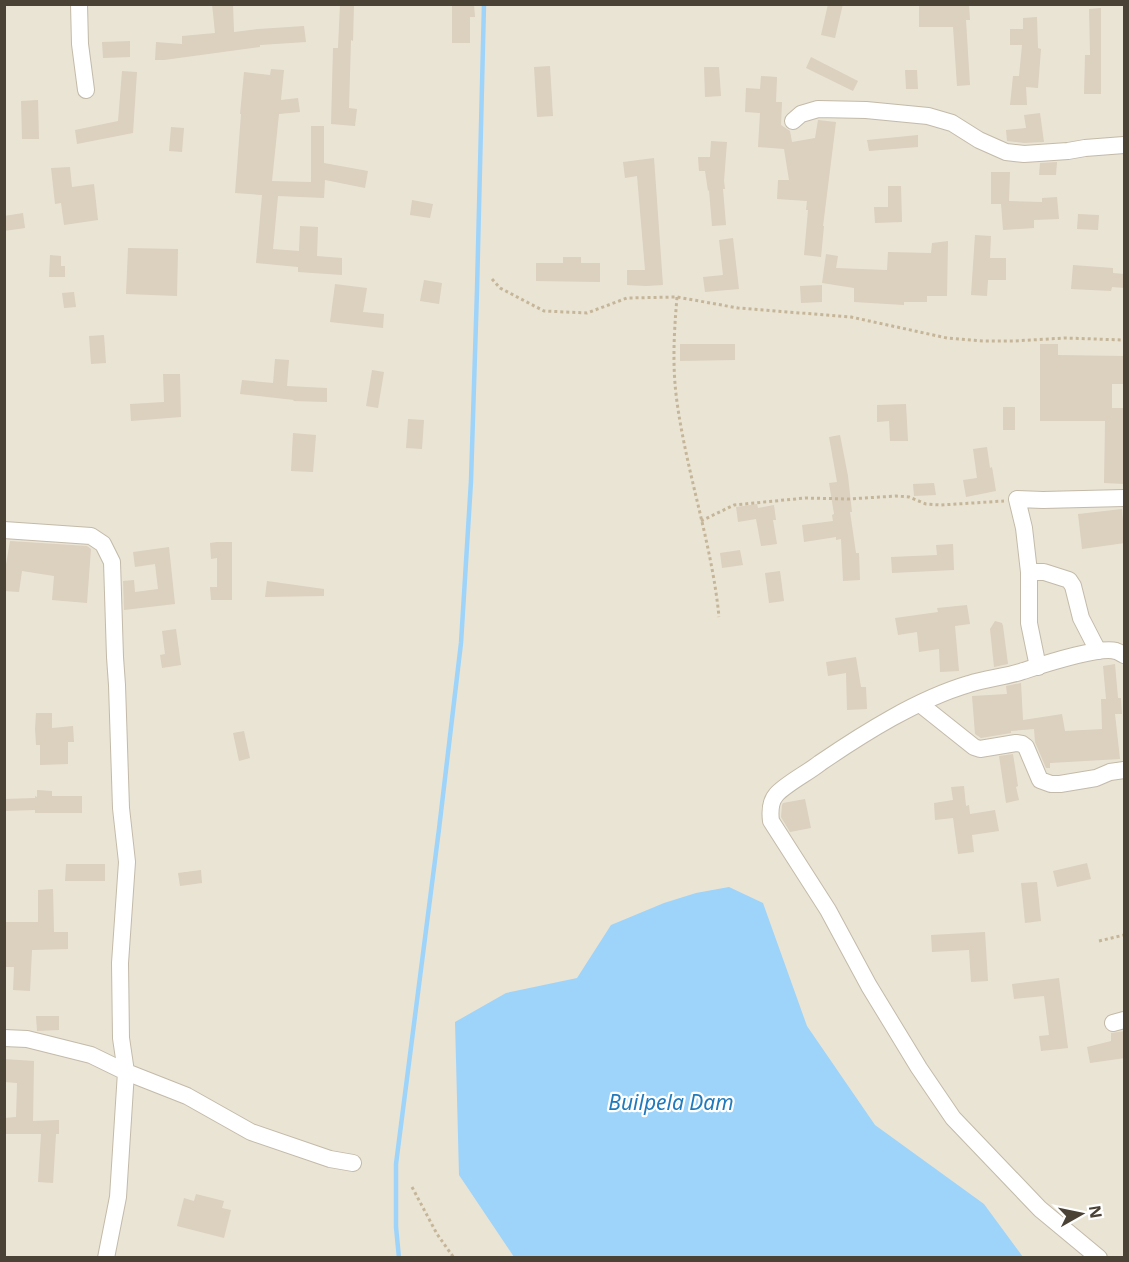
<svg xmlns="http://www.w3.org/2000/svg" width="1129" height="1262" font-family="'Noto Sans',sans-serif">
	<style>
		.residential { fill: #eae4d5 }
		.water { fill: #9ed4f9 }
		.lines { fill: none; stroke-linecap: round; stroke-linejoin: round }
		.stream { stroke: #9ed4f9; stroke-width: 4.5 }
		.building { fill: #dcd0bf }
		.street-casing { stroke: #c3baa9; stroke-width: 18 }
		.path { stroke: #c6b699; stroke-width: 3; stroke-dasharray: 3 3; stroke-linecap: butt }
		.street { stroke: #fff; stroke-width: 16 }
		.labels { text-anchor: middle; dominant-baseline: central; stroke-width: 4.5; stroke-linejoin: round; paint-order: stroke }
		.water-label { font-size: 21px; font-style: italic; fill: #207abb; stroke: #fff }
	</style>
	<rect width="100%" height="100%" fill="#f6f2e8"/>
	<rect class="residential" x="5" y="5" width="1119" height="1252"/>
	<polygon class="water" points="729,887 763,903 807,1026 875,1125 984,1204 1023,1257 514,1257 459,1175 455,1022 506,993 577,978 611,925 664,903 696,893"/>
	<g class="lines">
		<polyline class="stream" points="399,1258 396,1227 396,1164 439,829 461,643 471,481 477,290 484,4"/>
	</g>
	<g class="building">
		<polygon points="212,4 233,4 234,32 258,29 304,26 306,42 260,45 260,47 164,60 155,60 156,42 182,44 182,36 215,33"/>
		<polygon points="340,4 354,4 353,41 351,40 349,108 357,109 355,126 331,124 333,48 338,48"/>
		<polygon points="452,4 474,4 475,17 470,17 470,43 452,43"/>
		<polygon points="828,4 843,4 835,38 821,35"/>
		<polygon points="919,4 969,4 970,20 966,20 970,85 957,86 953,27 919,27"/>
		<polygon points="1101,8 1101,94 1084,94 1085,55 1090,55 1089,9"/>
		<polygon points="1037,17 1038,48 1041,49 1038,88 1026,87 1027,105 1010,105 1013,76 1019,76 1022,45 1010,45 1010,29 1023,29 1023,18"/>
		<polygon points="130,41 130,57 103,58 102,42"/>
		<polygon points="811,57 858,81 853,91 806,68"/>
		<polygon points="550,66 553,116 537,117 534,67"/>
		<polygon points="704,67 719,67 721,96 705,97"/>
		<polygon points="271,69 284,70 281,100 298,98 300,112 279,114 272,181 311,182 311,126 324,126 324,163 368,171 365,188 325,180 324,198 278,196 273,249 299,251 300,226 318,227 317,256 342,258 342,275 298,272 298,267 256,263 262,195 235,193 241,114 240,114 244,72 270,75"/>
		<polygon points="905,70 917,70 918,89 906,89"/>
		<polygon points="122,71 137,72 133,133 77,144 75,130 118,121"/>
		<polygon points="761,76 777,77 776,102 782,102 781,125 790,131 792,142 815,138 818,120 836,122 823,226 824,226 821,257 804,255 808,210 806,210 807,201 777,199 778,180 789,180 784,149 758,147 760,113 745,112 746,88 760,89"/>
		<polygon points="38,100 39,139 22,139 21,101"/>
		<polygon points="1040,113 1044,142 1024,143 1007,141 1006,130 1026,128 1024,115"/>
		<polygon points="171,127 184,128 182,152 169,151"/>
		<polygon points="918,135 918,147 869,151 867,140"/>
		<polygon points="711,141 727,142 724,181 725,189 723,189 726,225 712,226 709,190 708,191 705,171 699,171 698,157 710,157"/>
		<polygon points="654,158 663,285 646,286 627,285 627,270 645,270 637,176 625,178 623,162"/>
		<polygon points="1057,162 1056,175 1039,175 1040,163"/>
		<polygon points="70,167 72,187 94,184 98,220 64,225 61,203 55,204 51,168"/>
		<polygon points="991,172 1010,172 1009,201 1042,202 1042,198 1057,197 1059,219 1034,220 1034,228 1003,230 1001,204 991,204"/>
		<polygon points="888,186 901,186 902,222 875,223 874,207 888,207"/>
		<polygon points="412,200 433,204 430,218 410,215"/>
		<polygon points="23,213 25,228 4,231 4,216"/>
		<polygon points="1078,214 1099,215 1098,230 1077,229"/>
		<polygon points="975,235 991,236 990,258 1006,258 1006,280 988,280 987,296 971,295"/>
		<polygon points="733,238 739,289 705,292 703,277 723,275 719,240"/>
		<polygon points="948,241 947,296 927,296 927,302 904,302 904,305 854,302 854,288 822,283 826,254 838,256 836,268 887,270 888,252 931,253 932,243"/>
		<polygon points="128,248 178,249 177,296 126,294"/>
		<polygon points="50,255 61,256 61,266 65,266 65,277 49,277"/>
		<polygon points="563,257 581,257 581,263 600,263 600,282 536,281 536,263 563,263"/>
		<polygon points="1073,265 1113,268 1113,273 1125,274 1125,288 1112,287 1111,291 1071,289"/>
		<polygon points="424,280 442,283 439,304 420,301"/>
		<polygon points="335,284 367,288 363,312 384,314 383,328 330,322"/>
		<polygon points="822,285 822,302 801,303 800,286"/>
		<polygon points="74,292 76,307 64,308 62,293"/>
		<polygon points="104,335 106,363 91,364 89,336"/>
		<polygon points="680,344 735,344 735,360 680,361"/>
		<polygon points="1040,344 1058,344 1058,355 1125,356 1125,384 1112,384 1112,408 1125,408 1125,484 1104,483 1105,421 1040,421"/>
		<polygon points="275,359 289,360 287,386 327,388 327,402 293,401 294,400 240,394 242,380 273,383"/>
		<polygon points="372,370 384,372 378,408 366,406"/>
		<polygon points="163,374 180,374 181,417 131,421 130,404 164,402"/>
		<polygon points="906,404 908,441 890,441 889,421 877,422 877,405"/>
		<rect x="1003" y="407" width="12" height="23"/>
		<polygon points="408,419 424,420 422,449 406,448"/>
		<polygon points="293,433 316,435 313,472 291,471"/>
		<polygon points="840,435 848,476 852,512 850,512 856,553 859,553 860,580 843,581 841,539 836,540 836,537 804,542 802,525 833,521 832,515 834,514 829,483 837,482 829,437"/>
		<polygon points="987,447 990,468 992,467 996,491 966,497 963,480 977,478 973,449"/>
		<polygon points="934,483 936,495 914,496 913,484"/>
		<polygon points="757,504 758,508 774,505 776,520 773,520 777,544 761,546 756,519 738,522 736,507"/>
		<polygon points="1122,509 1125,543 1082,549 1078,514"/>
		<polygon points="10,541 87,546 91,549 87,603 52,600 54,576 22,571 19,592 4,591 4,576"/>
		<polygon points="217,542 232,542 232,600 211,600 210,587 217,587 217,558 211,559 210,543"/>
		<polygon points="953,544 954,570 892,573 891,557 937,555 936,545"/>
		<polygon points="169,547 175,604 124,610 123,581 134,580 135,592 158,589 155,564 135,567 133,552"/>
		<polygon points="740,550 743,565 722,568 720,553"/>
		<polygon points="780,571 784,601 769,603 765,573"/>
		<polygon points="267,581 324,589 324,596 265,597"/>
		<polygon points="967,605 970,624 955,626 959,671 940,672 939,649 919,652 917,632 898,635 895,618 938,612 937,608"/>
		<polygon points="995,621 1002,623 1003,626 1008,664 994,667 990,629"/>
		<polygon points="176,629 181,665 162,668 160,655 165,654 162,631"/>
		<polygon points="856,657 861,687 866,687 867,709 847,710 846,673 828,676 826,662"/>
		<polygon points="1115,664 1118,698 1121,698 1122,714 1115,714 1120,759 1050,763 1050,768 1046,768 1035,742 1034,729 1011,731 1011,733 981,738 975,734 972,696 1007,694 1006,686 1021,683 1023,720 1062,714 1065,731 1102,729 1101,699 1106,699 1103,666"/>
		<polygon points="36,713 52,713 52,728 73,726 74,742 68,742 68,764 40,765 40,745 36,745 35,729"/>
		<polygon points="244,731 250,758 239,761 233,733"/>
		<polygon points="1013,754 1018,786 1016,787 1019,800 1006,803 999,756"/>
		<polygon points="964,786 966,806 969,805 970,814 995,810 999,831 972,835 974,852 958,854 953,818 935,820 934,803 953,800 951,787"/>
		<polygon points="37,790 52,791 52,796 82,796 82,813 35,813 35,810 4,811 4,799 35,798 35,796 37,797"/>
		<polygon points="805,799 811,828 790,832 781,817 782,805 783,803"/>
		<polygon points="1087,863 1091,879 1057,887 1053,871"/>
		<polygon points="66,864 105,864 105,881 65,881"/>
		<polygon points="201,870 202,883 180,886 178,873"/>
		<polygon points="1037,882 1041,921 1025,923 1021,883"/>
		<polygon points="53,889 54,932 68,932 68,949 32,950 30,991 13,990 14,967 4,967 4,922 38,922 38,890"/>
		<polygon points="985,932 988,981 971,982 969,950 932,952 931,935"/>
		<polygon points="1059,978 1068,1048 1041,1051 1039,1036 1049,1035 1044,996 1014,999 1012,984"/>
		<polygon points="36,1016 59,1016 59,1030 37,1031"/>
		<polygon points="1125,1031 1125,1058 1090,1063 1087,1047 1111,1041 1111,1033"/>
		<polygon points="4,1059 34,1061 33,1121 59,1120 59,1134 56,1134 53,1183 38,1182 41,1134 4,1134 4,1118 16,1117 17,1083 4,1082"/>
		<polygon points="196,1194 224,1201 222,1208 231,1210 224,1238 177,1226 184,1198 194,1201"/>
	</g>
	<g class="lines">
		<g class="street-casing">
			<g id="street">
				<polyline points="79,4 80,44 86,90"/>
				<polyline points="793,121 801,114 818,109 866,110 928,116 952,123 979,140 1006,152 1024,154 1068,151 1085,148 1124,145"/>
				<polyline points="4,530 91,536 103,544 112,562 115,657 117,685 121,808 127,862 120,963 121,1038 126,1072 187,1096 251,1132 330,1159 353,1163"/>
				<polyline points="1029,572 1044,572 1069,580 1073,586 1081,618 1098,651"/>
				<polyline points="1038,667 1029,623 1029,572 1024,528 1017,499 1043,500 1124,498"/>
				<polyline points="920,704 974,747 980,749 1016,743 1022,744 1026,747 1040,780 1051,784 1060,784 1096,778 1110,772 1124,770"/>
				<polyline points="1113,1023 1124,1020"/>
				<polyline points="4,1038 27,1039 91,1055 126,1072 118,1197 106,1258"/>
				<path d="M 1099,1258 L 1040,1209 L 953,1118 L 919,1068 L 869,986 L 828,910 L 771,821 C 770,813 770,802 776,795 C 784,785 809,772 820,763 C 864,733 918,699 969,684 C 987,678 1006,677 1023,671 C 1042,665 1099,646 1116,651 C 1119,652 1122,654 1124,655"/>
			</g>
		</g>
		<g class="path">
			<polyline points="492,279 500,288 544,311 587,313 627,298 677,297 738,308 851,317 947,338 983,341 1014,341 1065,338 1124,340"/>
			<path d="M 677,297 C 674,333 672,366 677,402 C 687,475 712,544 719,617"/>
			<polyline points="701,521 734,505 805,498 849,499 896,496 909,497 926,504 941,505 1004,501"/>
			<polyline points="1099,941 1124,935"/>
			<polyline points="412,1187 437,1234 454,1258"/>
		</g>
		<use href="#street" class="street"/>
	</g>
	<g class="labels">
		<g class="water-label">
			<text x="671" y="1102">Builpela Dam</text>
		</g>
	</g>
	<rect width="1129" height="1262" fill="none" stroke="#4a4235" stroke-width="12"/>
	<g transform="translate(1081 1214) rotate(81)" stroke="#ffffff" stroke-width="4.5" paint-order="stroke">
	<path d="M0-4.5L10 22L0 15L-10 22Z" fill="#4a4235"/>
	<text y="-9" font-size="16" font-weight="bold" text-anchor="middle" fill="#4a4235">N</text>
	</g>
</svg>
